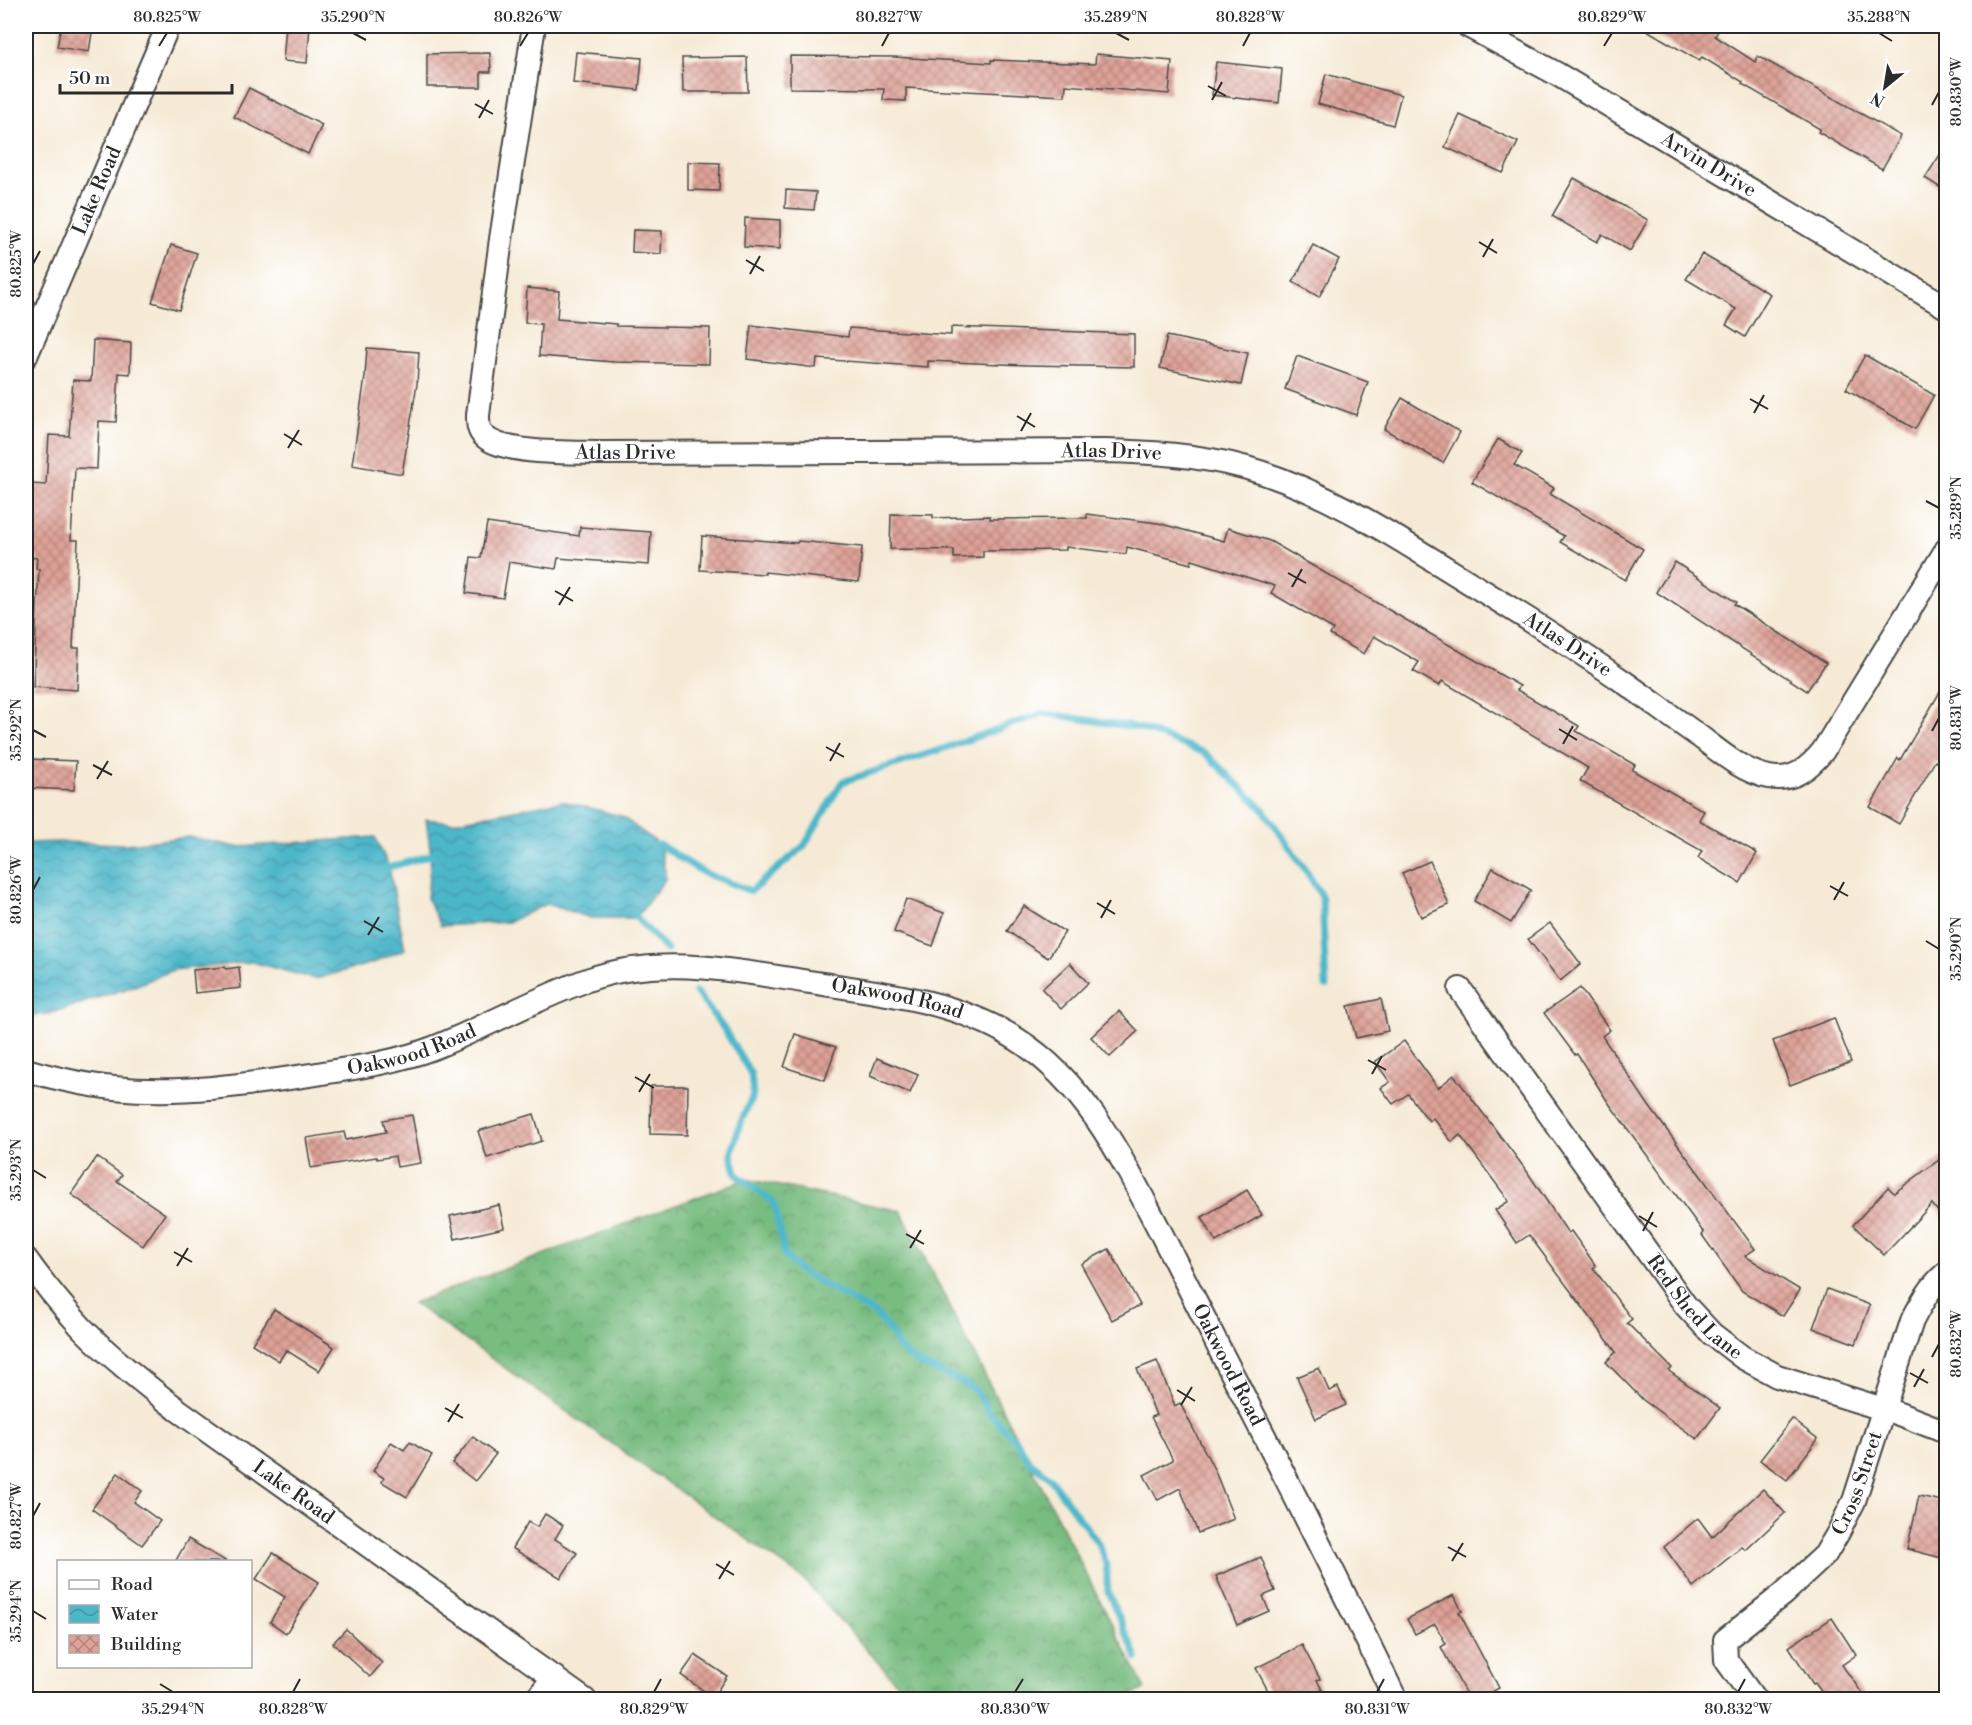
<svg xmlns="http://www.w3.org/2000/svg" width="1972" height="1725" font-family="'Libre Bodoni',serif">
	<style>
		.forest { fill: url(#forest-crowns); stroke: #527456; stroke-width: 1.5 }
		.water { fill: url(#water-waves); stroke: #3c717a; stroke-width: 1.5 }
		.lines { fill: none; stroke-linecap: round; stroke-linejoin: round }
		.stream { stroke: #4db7ca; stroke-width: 7 }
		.building { fill: url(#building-cross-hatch) }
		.minor-casing { stroke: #494845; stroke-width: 26 }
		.minor { stroke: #fff; stroke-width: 22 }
		.ticks { fill: none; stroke: #2b2b2b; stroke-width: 2 }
		.labels { text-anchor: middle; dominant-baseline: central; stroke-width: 6; stroke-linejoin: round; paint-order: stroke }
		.street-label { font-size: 20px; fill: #2b2b2b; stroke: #fff }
		.neatline { fill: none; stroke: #2b2b2b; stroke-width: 2 }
		.ticks-label { font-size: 15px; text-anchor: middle; fill: #2b2b2b }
	</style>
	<defs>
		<pattern id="forest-crowns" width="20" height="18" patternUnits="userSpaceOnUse" patternTransform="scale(1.5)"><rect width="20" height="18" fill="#78bc80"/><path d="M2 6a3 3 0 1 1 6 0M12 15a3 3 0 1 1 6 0" fill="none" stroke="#639969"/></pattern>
		<pattern id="water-waves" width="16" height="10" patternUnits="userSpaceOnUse" patternTransform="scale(1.5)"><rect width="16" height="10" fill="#4db7ca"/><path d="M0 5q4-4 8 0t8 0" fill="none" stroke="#4095a4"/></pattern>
		<pattern id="building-cross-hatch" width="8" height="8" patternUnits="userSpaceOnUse" patternTransform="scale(1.5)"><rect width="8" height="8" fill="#dea298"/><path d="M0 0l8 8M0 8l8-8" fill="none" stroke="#b4847c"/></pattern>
	</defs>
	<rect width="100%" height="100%" fill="#fff"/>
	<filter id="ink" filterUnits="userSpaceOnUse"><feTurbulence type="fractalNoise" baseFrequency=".0167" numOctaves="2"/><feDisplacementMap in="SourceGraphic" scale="12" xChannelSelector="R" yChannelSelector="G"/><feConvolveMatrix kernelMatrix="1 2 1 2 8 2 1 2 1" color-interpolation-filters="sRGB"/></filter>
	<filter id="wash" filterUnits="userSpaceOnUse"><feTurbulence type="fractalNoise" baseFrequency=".008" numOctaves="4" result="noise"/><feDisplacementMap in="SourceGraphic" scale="24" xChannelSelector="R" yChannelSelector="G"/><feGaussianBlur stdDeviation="1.35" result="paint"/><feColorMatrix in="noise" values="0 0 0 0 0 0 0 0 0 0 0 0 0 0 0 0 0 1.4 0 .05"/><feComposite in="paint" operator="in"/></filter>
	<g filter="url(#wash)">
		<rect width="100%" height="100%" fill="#f6ead6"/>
		<polygon class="forest" points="746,1179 901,1211 1145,1689 1121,1700 911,1699 802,1578 413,1303"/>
		<g class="water">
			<polygon points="562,801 621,816 660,845 666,878 636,918 591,918 546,904 509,922 441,926 427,899 431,855 426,819 452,822"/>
			<polygon points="189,837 237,847 375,837 389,867 405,949 373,963 315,979 252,962 173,970 137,985 49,1014 26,1016 26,843 60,842 126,844"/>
		</g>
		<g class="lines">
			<g class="stream">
				<polyline points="653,846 660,845 704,873 751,891 804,846 842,782 945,748 1043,713 1140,728 1205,753 1263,809 1305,869 1322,897 1326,986"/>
				<polyline points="380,870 431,855 439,857"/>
				<polyline points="631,912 667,950"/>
				<polyline points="696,992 724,1029 751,1074 753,1095 740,1124 731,1154 737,1175 774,1203 785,1256 800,1271 877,1315 890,1331 898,1347 916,1362 966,1384 977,1392 988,1411 1018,1443 1030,1462 1048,1476 1098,1543 1106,1563 1108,1592 1137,1658"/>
			</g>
		</g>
		<g id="blocks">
			<g class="building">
				<polygon points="61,26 93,26 89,52 57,47"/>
				<polygon points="286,26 310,26 307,63 283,61"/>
				<polygon points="1640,26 1721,26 1715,36 1755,62 1758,56 1901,136 1882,169 1818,132 1820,129 1742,84 1743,82 1702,57 1699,61"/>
				<polygon points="576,52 642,58 639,90 573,83"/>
				<polygon points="490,53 491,72 481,72 481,87 427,87 427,54"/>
				<polygon points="1096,54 1172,61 1169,94 1066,85 1065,96 906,88 906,101 883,100 884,89 790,88 790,56 894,57 991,63 991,60 1095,64"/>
				<polygon points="747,57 748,92 683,92 682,58"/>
				<polygon points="1216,62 1282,69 1279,103 1212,95"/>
				<polygon points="1326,74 1401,95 1393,125 1318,104"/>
				<polygon points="249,88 322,125 308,154 234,117"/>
				<polygon points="1460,115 1518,142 1503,173 1445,147"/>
				<polygon points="1947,144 1947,192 1925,178"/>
				<polygon points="688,162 720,163 719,191 688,190"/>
				<polygon points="1574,178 1648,220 1630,251 1602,234 1597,242 1552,216"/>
				<polygon points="786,190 816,192 814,210 785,208"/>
				<polygon points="745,218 780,220 780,249 744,247"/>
				<polygon points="633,230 662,231 661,254 632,252"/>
				<polygon points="171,245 197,253 179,310 152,302"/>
				<polygon points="1313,245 1339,259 1319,297 1293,282"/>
				<polygon points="1702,254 1770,294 1745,337 1726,325 1736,309 1686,279"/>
				<polygon points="527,288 559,291 557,319 616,324 616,326 710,328 709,364 614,362 539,356 541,324 525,323"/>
				<polygon points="751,325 848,337 849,328 951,335 951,327 1134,334 1134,367 1028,365 928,361 928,367 817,359 816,368 747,359"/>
				<polygon points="1167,336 1248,353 1241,385 1160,368"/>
				<polygon points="93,340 131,343 130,374 119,373 116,422 99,421 97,469 75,468 71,540 78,540 73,648 79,648 77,690 33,687 39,569 36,569 37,558 26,557 26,537 28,537 31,484 46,485 49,435 69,436 73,380 91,381"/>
				<polygon points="367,348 419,352 417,384 402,474 352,465 365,377"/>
				<polygon points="1865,355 1934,395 1915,429 1846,389"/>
				<polygon points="1297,356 1368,382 1356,415 1285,389"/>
				<polygon points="1402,398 1460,432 1443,463 1384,429"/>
				<polygon points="1498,439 1522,453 1514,465 1554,488 1550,494 1643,549 1625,580 1560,542 1564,536 1472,482"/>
				<polygon points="891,514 933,515 933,518 990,516 990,519 1087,518 1087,514 1158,523 1224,541 1228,528 1270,541 1520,686 1517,690 1579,726 1576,731 1635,765 1632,770 1704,811 1699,820 1757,853 1740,883 1698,858 1702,851 1580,781 1588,768 1442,681 1439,686 1413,671 1419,662 1374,636 1364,654 1330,635 1333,629 1271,593 1275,586 1192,560 1191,564 1127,547 1126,554 1066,547 1066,550 983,551 983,557 954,558 954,550 890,549"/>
				<polygon points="487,523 579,536 580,527 651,532 649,565 558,558 556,569 509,562 503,598 466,593 471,557 481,558"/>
				<polygon points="702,536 797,543 798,541 862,547 859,582 765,572 765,574 700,570"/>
				<polygon points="1675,562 1736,602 1734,604 1826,663 1807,691 1656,592"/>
				<polygon points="1947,680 1947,768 1935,761 1899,824 1870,807 1898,758 1900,760"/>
				<polygon points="28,759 76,761 74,790 26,788"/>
				<polygon points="1430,861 1449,905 1421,917 1402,873"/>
				<polygon points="1493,868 1531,890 1511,923 1474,901"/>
				<polygon points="906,899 944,913 933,946 894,932"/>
				<polygon points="1024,906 1065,932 1048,958 1007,931"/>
				<polygon points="1550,923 1581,964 1560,981 1528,939"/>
				<polygon points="1070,963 1088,983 1061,1009 1042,989"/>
				<polygon points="225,967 226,969 239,967 241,988 195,993 193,970"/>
				<polygon points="1580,988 1610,1030 1602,1036 1649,1106 1755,1249 1745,1256 1800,1290 1783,1316 1742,1291 1702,1235 1704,1233 1608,1102 1577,1054 1575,1055 1544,1013"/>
				<polygon points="1381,999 1388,1031 1356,1038 1348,1006"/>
				<polygon points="1119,1011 1138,1031 1110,1057 1091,1037"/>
				<polygon points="1834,1018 1851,1062 1790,1085 1773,1041"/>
				<polygon points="795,1034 836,1047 825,1080 784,1067"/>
				<polygon points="1404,1041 1438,1088 1454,1075 1526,1170 1568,1233 1571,1231 1596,1266 1593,1268 1632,1319 1627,1323 1672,1368 1669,1371 1720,1408 1697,1439 1643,1400 1606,1362 1616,1352 1529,1235 1517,1243 1495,1210 1509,1201 1460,1135 1452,1142 1433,1118 1429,1121 1408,1094 1393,1104 1381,1088 1390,1082 1375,1062"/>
				<polygon points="877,1058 918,1075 910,1093 870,1076"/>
				<polygon points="651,1086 688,1086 687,1135 650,1134"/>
				<polygon points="534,1114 542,1141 487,1158 478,1131"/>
				<polygon points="412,1115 421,1163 397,1167 395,1156 377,1159 376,1157 311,1168 306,1138 344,1132 346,1140 386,1132 383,1120"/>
				<polygon points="1947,1154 1947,1223 1932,1204 1884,1255 1853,1225 1888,1187 1894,1193"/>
				<polygon points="97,1157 122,1175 117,1181 165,1214 143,1246 71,1194"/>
				<polygon points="1247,1190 1262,1215 1216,1242 1202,1217"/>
				<polygon points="499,1205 504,1228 455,1239 450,1216"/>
				<polygon points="1109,1249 1140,1305 1112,1320 1081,1264"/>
				<polygon points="1827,1289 1870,1305 1856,1344 1813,1328"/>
				<polygon points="274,1309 334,1347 319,1371 286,1350 279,1361 252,1344"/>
				<polygon points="1157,1361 1175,1406 1180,1403 1215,1471 1234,1519 1198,1533 1180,1488 1158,1500 1144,1475 1173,1460 1151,1417 1156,1415 1137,1369"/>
				<polygon points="1319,1368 1329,1391 1338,1387 1346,1405 1316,1419 1297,1377"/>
				<polygon points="1792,1419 1818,1439 1787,1480 1760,1460"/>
				<polygon points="473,1437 496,1454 475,1481 452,1463"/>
				<polygon points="391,1442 404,1450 410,1442 432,1455 407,1497 382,1482 384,1478 373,1471"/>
				<polygon points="118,1473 142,1491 134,1502 160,1521 142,1545 92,1509"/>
				<polygon points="1763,1489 1785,1513 1746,1550 1742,1547 1693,1587 1664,1547 1698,1518 1712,1537"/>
				<polygon points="1919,1496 1947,1502 1947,1539 1942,1558 1907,1549"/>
				<polygon points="545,1514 563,1525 555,1539 577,1553 561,1578 512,1548 528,1522 537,1527"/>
				<polygon points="188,1539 227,1562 175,1562"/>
				<polygon points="273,1553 319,1582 286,1633 270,1622 285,1597 256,1579"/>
				<polygon points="1261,1557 1275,1591 1263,1596 1269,1611 1237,1625 1216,1576"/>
				<polygon points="1454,1595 1462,1611 1459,1612 1499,1688 1477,1700 1469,1700 1441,1647 1446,1644 1435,1624 1415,1634 1407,1619"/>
				<polygon points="1832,1618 1856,1655 1842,1665 1867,1700 1827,1700 1815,1683 1813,1684 1789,1647"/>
				<polygon points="346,1629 382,1663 370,1677 333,1643"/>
				<polygon points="1302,1645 1320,1679 1317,1680 1327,1700 1273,1700 1256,1668"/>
				<polygon points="695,1655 727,1676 713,1697 681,1675"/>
			</g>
		</g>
	</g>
	<g filter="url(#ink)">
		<use href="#blocks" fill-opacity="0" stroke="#494845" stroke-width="1.5"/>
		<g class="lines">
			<g class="minor-casing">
				<g id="minor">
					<path id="s1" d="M 534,26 L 501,239 L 478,415 C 478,424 478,431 485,437 C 506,455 576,452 604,453 L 1103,451 C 1151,452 1200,455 1247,468 C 1320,489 1385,530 1449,570 C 1507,606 1565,641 1621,680 C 1647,698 1673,718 1699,736 C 1720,752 1743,772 1769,777 C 1793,782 1809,768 1823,751 L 1946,550"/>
					<path id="s2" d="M 1468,26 L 1557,74 L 1946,307"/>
					<path id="s3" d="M 26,356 L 168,26"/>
					<path id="s4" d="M 1460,989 L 1686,1306 L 1712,1334 L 1742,1357 L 1777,1376 L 1899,1414 L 1946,1432"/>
					<path id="s5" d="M 26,1070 C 54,1078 84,1085 114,1088 C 180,1095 245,1085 310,1075 C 352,1068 394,1063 433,1048 C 486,1027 536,998 590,979 C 659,955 733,970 803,981 C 877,992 954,999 1018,1040 C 1087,1084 1125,1164 1161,1233 C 1181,1273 1202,1313 1222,1354 C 1281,1468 1340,1583 1396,1700"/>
					<path id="s6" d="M 26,1259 C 43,1283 62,1306 82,1328 C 111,1358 145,1384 178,1410 L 585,1700"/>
					<polyline points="536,1700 554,1677"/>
					<path id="s7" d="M 1755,1700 L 1726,1660 L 1725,1640 L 1783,1594 L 1825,1555 L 1838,1533 L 1854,1501 L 1912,1321 C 1921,1304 1931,1285 1946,1273"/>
				</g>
			</g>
			<use href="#minor" class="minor"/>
		</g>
	</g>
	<path class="ticks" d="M 353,33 L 366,40M 1116,33 L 1129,40M 1879,33 L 1892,41M 159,46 L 167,33M 520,46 L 528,33M 882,46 L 889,33M 1243,46 L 1250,33M 1604,46 L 1612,33M 1208,86 L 1226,96M 1212,100 L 1222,82M 475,104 L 493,114M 1932,105 L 1939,92M 479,118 L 489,100M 1479,242 L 1497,253M 1483,257 L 1493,239M 746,260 L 764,271M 33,264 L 40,251M 750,274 L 760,256M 1750,399 L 1768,409M 1754,413 L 1764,395M 1017,416 L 1035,427M 1021,431 L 1031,413M 284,434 L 302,445M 288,448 L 299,430M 1926,501 L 1939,508M 1288,573 L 1306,583M 1292,587 L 1302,569M 555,591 L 573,601M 559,605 L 570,587M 1559,729 L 1577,740M 33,730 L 46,737M 1932,731 L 1939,718M 1563,744 L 1573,726M 826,747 L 844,757M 830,761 L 840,743M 93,765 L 112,775M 97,779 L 108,761M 1830,886 L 1848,896M 33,890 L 40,877M 1834,900 L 1844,882M 1097,903 L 1115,914M 1101,918 L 1111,900M 364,921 L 383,932M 368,935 L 379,917M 1926,941 L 1939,949M 1368,1060 L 1386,1070M 1372,1074 L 1382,1056M 635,1077 L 654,1088M 639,1092 L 650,1074M 33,1170 L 46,1178M 1639,1216 L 1657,1227M 1643,1231 L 1653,1212M 906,1234 L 924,1244M 910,1248 L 921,1230M 174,1252 L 192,1262M 177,1266 L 188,1248M 1932,1357 L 1939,1344M 1910,1373 L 1928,1383M 1914,1387 L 1924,1369M 1177,1390 L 1195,1401M 1181,1405 L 1192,1387M 445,1408 L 463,1418M 448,1422 L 459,1404M 33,1516 L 40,1503M 1448,1547 L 1466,1557M 1452,1561 L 1463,1543M 716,1564 L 734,1575M 719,1579 L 730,1561M 33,1611 L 46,1619M 160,1684 L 173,1692M 293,1692 L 300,1679M 654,1692 L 661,1679M 1015,1692 L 1023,1679M 1377,1692 L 1384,1679M 1738,1692 L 1745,1679"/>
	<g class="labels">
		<g class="street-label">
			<text stroke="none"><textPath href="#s2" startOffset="278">Arvin Drive</textPath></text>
			<text stroke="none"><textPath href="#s3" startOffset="180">Lake Road</textPath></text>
			<text stroke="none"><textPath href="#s1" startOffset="560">Atlas Drive</textPath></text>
			<text stroke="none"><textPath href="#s1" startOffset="1046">Atlas Drive</textPath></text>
			<text stroke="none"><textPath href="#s1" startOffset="1550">Atlas Drive</textPath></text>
			<text stroke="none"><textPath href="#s5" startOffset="896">Oakwood Road</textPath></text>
			<text stroke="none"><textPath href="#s5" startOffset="392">Oakwood Road</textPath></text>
			<text stroke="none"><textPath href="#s4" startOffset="396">Red Shed Lane</textPath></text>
			<text stroke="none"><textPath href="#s5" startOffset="1416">Oakwood Road</textPath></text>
			<text stroke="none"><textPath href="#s7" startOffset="280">Cross Street</textPath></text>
			<text stroke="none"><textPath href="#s6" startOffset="357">Lake Road</textPath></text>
		</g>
	</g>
	<rect width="1972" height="1725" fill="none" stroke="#fff" stroke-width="66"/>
	<rect x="57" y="1560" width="195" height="108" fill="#ffffff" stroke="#aaaaaa" stroke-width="1.5"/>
	<rect x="69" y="1580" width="30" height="9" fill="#ffffff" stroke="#aaaaaa" stroke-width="1.5"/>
	<text x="111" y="1590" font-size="18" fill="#2b2b2b">Road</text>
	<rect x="69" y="1605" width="30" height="18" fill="url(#water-waves)" stroke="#aaaaaa" stroke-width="1.5"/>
	<text x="111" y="1620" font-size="18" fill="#2b2b2b">Water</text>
	<rect x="69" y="1635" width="30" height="18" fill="url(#building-cross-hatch)" stroke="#aaaaaa" stroke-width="1.5"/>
	<text x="111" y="1650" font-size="18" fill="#2b2b2b">Building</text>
	<g transform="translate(1885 87) rotate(210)" stroke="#ffffff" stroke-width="4.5" paint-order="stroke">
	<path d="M0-4.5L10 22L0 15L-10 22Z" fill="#2b2b2b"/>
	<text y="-9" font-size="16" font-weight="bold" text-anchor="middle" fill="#2b2b2b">N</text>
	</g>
	<path d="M60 84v9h172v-9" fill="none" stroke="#2b2b2b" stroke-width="3"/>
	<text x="69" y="84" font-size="18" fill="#2b2b2b" stroke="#ffffff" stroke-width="4.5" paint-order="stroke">50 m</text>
	<rect x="33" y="33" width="1906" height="1659" class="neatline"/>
	<g class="ticks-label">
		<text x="167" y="22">80.825°W</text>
		<text x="353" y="22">35.290°N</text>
		<text x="528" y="22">80.826°W</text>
		<text x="889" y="22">80.827°W</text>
		<text x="1116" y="22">35.289°N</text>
		<text x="1250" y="22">80.828°W</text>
		<text x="1612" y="22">80.829°W</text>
		<text x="1879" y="22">35.288°N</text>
		<text transform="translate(1956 92) rotate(-90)" y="5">80.830°W</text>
		<text transform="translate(16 264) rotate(-90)" y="5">80.825°W</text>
		<text transform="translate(1956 508) rotate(-90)" y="5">35.289°N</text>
		<text transform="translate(1956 718) rotate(-90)" y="5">80.831°W</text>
		<text transform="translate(16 730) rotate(-90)" y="5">35.292°N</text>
		<text transform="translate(16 890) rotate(-90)" y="5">80.826°W</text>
		<text transform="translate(1956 949) rotate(-90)" y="5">35.290°N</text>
		<text transform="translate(16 1170) rotate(-90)" y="5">35.293°N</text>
		<text transform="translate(1956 1344) rotate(-90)" y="5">80.832°W</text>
		<text transform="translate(16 1516) rotate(-90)" y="5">80.827°W</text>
		<text transform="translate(16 1611) rotate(-90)" y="5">35.294°N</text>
		<text x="173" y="1714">35.294°N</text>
		<text x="293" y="1714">80.828°W</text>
		<text x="654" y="1714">80.829°W</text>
		<text x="1015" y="1714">80.830°W</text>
		<text x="1377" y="1714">80.831°W</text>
		<text x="1738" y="1714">80.832°W</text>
	</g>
</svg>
